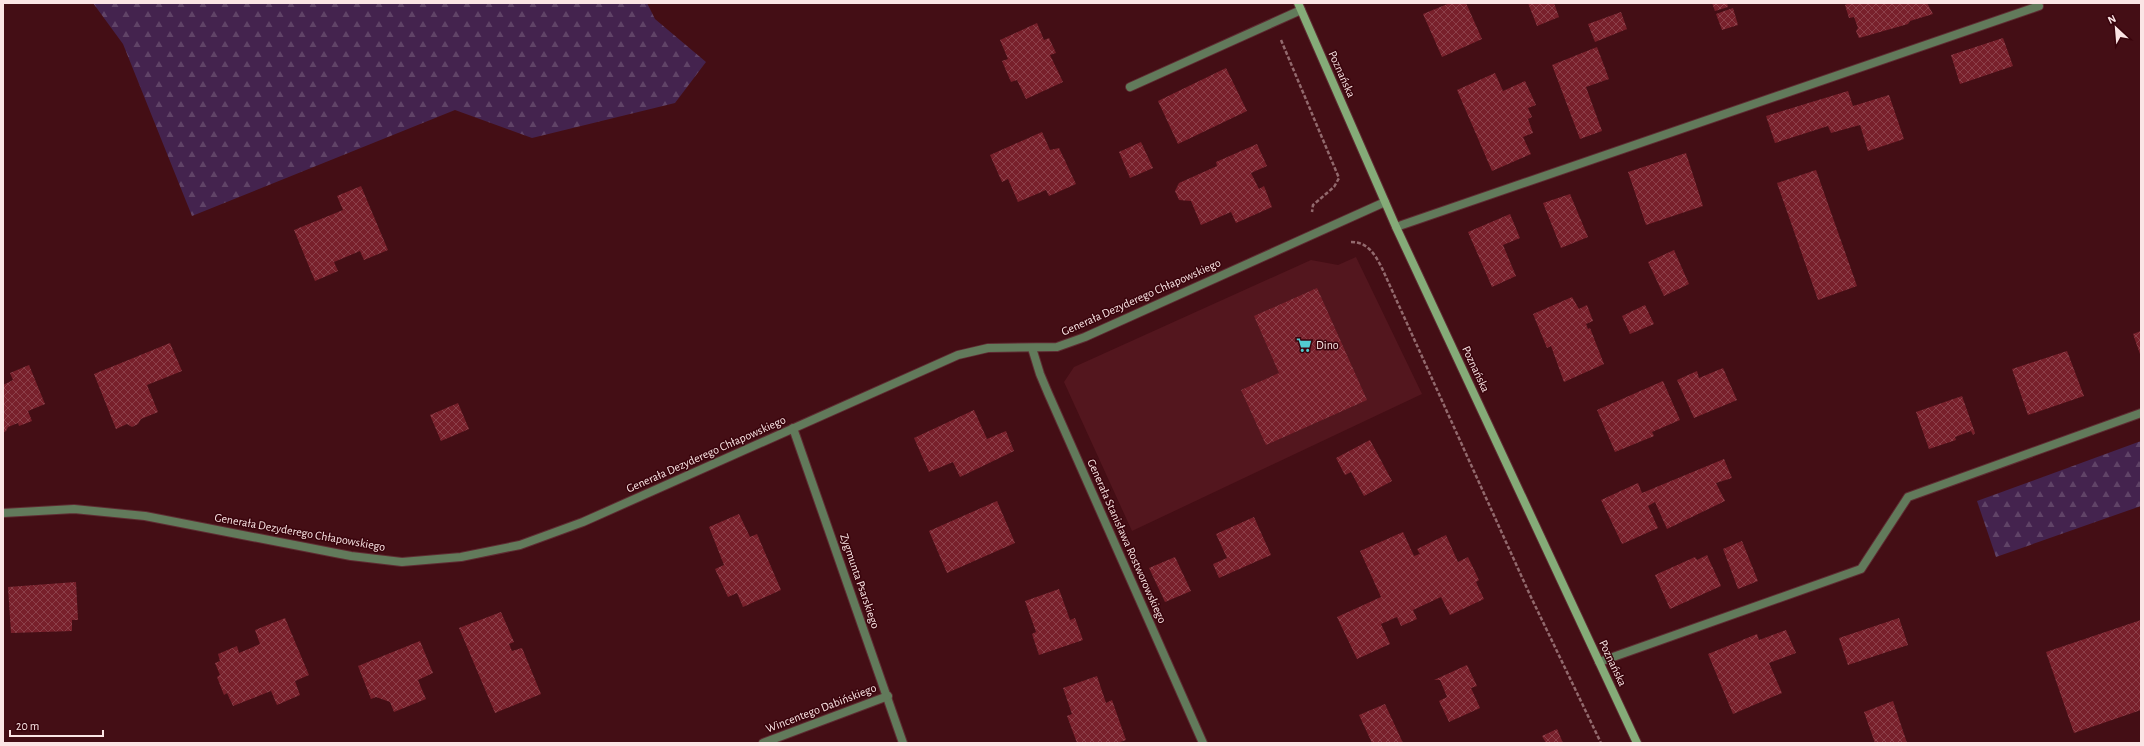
<svg xmlns="http://www.w3.org/2000/svg" width="2144" height="746" font-family="'Alegreya Sans',sans-serif">
	<style>
		.built { fill: #53161e }
		.forest { fill: url(#forest-firs) }
		.building { fill: url(#building-cross-hatch) }
		.lines { fill: none; stroke-linecap: round; stroke-linejoin: round }
		.lane-casing { stroke: #5e2c32; stroke-width: 10 }
		.street-casing { stroke: #5e2c32; stroke-width: 10 }
		.secondary-casing { stroke: #5e2c32; stroke-width: 10 }
		.path { stroke: #92696d; stroke-width: 2.5; stroke-dasharray: 4 2; stroke-linecap: butt }
		.lane { stroke: #627a5b; stroke-width: 8 }
		.street { stroke: #627a5b; stroke-width: 8 }
		.secondary { stroke: #85ab78; stroke-width: 8 }
		.labels { text-anchor: middle; dominant-baseline: central; stroke-width: 3; stroke-linejoin: round; paint-order: stroke }
		.street-label { font-size: 12px; fill: #fbe5e5; stroke: #39040c }
		.poi-label { font-size: 12px; fill: #fbe5e5; stroke: #39040c; text-anchor: start }
	</style>
	<defs>
		<pattern id="forest-firs" width="22" height="20" patternUnits="userSpaceOnUse"><rect width="22" height="20" fill="#44234e"/><path d="M5 1l3.5 6h-7zM16 11l3.5 6h-7z" fill="#604367"/></pattern>
		<pattern id="building-cross-hatch" width="8" height="8" patternUnits="userSpaceOnUse"><rect width="8" height="8" fill="#78202b"/><path d="M0 0l8 8M0 8l8-8" fill="none" stroke="#8c404a"/></pattern>
	</defs>
	<rect width="100%" height="100%" fill="#440e15"/>
	<polygon class="built" points="1356,257 1422,394 1132,531 1064,382 1074,367 1311,260 1338,265"/>
	<g class="forest">
		<polygon points="93,3 647,3 655,19 706,62 675,103 532,138 455,110 192,216 123,44"/>
		<polygon points="2141,441 2141,506 1996,557 1977,501"/>
	</g>
	<g class="building">
		<polygon points="1450,3 1466,3 1482,39 1442,57 1423,14"/>
		<polygon points="1528,3 1554,3 1559,17 1537,26"/>
		<polygon points="1712,3 1727,3 1728,7 1715,11"/>
		<polygon points="1849,3 1927,3 1933,14 1910,21 1908,24 1859,38 1856,31 1858,28 1854,17 1849,18 1845,5"/>
		<polygon points="1733,8 1738,25 1722,30 1716,14"/>
		<polygon points="1621,12 1627,29 1595,42 1588,24"/>
		<polygon points="1037,23 1044,40 1049,38 1056,53 1050,55 1063,82 1026,99 1017,80 1011,82 1002,61 1008,59 1000,40"/>
		<polygon points="2003,38 2013,66 1960,84 1951,55"/>
		<polygon points="1597,47 1609,79 1586,87 1602,131 1580,139 1552,65"/>
		<polygon points="1226,68 1247,111 1178,144 1158,101"/>
		<polygon points="1495,73 1503,91 1525,81 1536,105 1528,108 1532,117 1528,119 1533,133 1523,137 1531,154 1492,171 1457,90"/>
		<polygon points="1848,91 1853,106 1889,95 1904,139 1868,151 1860,125 1831,133 1828,126 1775,143 1766,116"/>
		<polygon points="1042,132 1050,150 1059,148 1076,184 1049,196 1046,190 1018,202 1008,179 1002,182 990,155"/>
		<polygon points="1141,142 1153,168 1130,178 1119,152"/>
		<polygon points="1257,144 1267,166 1251,173 1259,189 1264,186 1272,207 1236,223 1231,212 1201,225 1191,201 1179,200 1175,191 1179,183 1217,166 1216,162"/>
		<polygon points="1686,153 1703,206 1646,225 1628,172"/>
		<polygon points="1816,170 1857,286 1818,300 1777,183"/>
		<polygon points="361,186 388,250 364,260 360,251 334,262 338,271 315,281 294,230 343,210 337,196"/>
		<polygon points="1570,194 1588,237 1561,248 1543,203"/>
		<polygon points="1510,214 1520,238 1503,245 1516,276 1492,287 1468,232"/>
		<polygon points="1674,250 1689,284 1664,296 1648,262"/>
		<polygon points="1317,288 1367,400 1266,445 1241,390 1279,373 1254,316"/>
		<polygon points="1572,297 1579,309 1587,305 1593,321 1586,324 1588,329 1590,328 1604,364 1564,382 1551,346 1547,348 1533,314"/>
		<polygon points="1645,305 1654,324 1630,334 1622,316"/>
		<polygon points="2141,331 2141,357 2133,334"/>
		<polygon points="170,343 182,371 147,385 158,412 141,419 138,424 132,427 127,424 116,429 94,374"/>
		<polygon points="2067,351 2084,396 2028,415 2012,369"/>
		<polygon points="29,365 45,404 28,411 32,421 19,426 18,423 8,427 6,431 3,433 3,385 13,380 10,373"/>
		<polygon points="1723,368 1737,400 1694,418 1677,380 1697,371 1699,378"/>
		<polygon points="1663,381 1680,420 1652,432 1654,436 1615,452 1597,410"/>
		<polygon points="1962,396 1975,433 1973,435 1971,431 1955,437 1956,440 1929,449 1916,412"/>
		<polygon points="458,403 469,429 441,441 430,415"/>
		<polygon points="974,410 987,439 1006,431 1014,451 960,477 953,462 929,472 914,438"/>
		<polygon points="1370,440 1392,481 1364,496 1351,472 1345,475 1336,458"/>
		<polygon points="1724,459 1732,478 1716,483 1725,501 1667,529 1655,502 1648,506 1658,528 1622,544 1601,500 1638,483 1642,493"/>
		<polygon points="997,501 1015,543 947,573 929,531"/>
		<polygon points="739,514 750,537 757,534 781,590 743,607 737,593 728,597 715,569 724,565 709,527"/>
		<polygon points="1254,517 1271,555 1219,578 1213,564 1227,558 1216,534"/>
		<polygon points="1403,532 1414,556 1420,554 1417,549 1446,535 1458,562 1468,557 1479,580 1476,582 1484,599 1450,615 1441,597 1413,610 1417,619 1401,626 1397,617 1381,624 1390,644 1357,659 1337,617 1381,597 1360,551"/>
		<polygon points="1742,541 1758,581 1738,589 1723,549"/>
		<polygon points="1707,555 1721,586 1670,609 1655,575 1695,557 1697,560"/>
		<polygon points="1175,557 1191,591 1165,602 1149,568"/>
		<polygon points="76,582 78,620 72,620 72,631 11,633 8,587"/>
		<polygon points="1059,589 1070,620 1075,618 1083,640 1039,655 1032,634 1036,632 1025,601"/>
		<polygon points="501,612 514,642 509,644 512,651 522,648 541,694 495,713 459,628"/>
		<polygon points="285,618 309,675 295,681 300,695 277,705 271,691 233,706 227,693 224,695 217,677 220,675 215,663 220,661 218,654 237,646 239,653 260,644 255,630"/>
		<polygon points="1899,618 1908,645 1848,665 1839,638"/>
		<polygon points="2141,620 2141,710 2074,733 2046,652"/>
		<polygon points="1786,630 1796,653 1769,663 1782,693 1733,714 1708,654 1757,634 1759,640"/>
		<polygon points="420,641 433,673 418,680 426,699 394,712 390,702 376,697 371,699 358,666"/>
		<polygon points="1467,665 1477,686 1471,688 1480,708 1449,722 1439,701 1447,697 1440,680 1434,680"/>
		<polygon points="1097,676 1106,703 1112,700 1126,740 1117,743 1077,743 1067,716 1072,714 1063,688"/>
		<polygon points="1893,701 1907,743 1875,743 1864,712"/>
		<polygon points="1385,704 1403,743 1372,743 1359,715"/>
		<polygon points="1557,729 1563,743 1546,743 1542,736"/>
	</g>
	<g class="lines">
		<g class="lane-casing">
			<g id="lane">
				<polyline points="1130,87 1301,10"/>
				<polyline points="1396,227 2039,6"/>
				<polyline points="1599,662 1861,569 1908,497 2141,413"/>
			</g>
		</g>
		<g class="street-casing">
			<g id="street">
				<polyline points="1032,348 1040,374 1048,393 1203,743"/>
				<polyline points="793,428 903,743"/>
				<polyline points="3,513 74,509 145,516 351,556 402,562 461,557 520,545 583,522 958,355 988,348 1057,347 1085,337 1385,202"/>
				<polyline points="763,743 888,696"/>
			</g>
		</g>
		<g class="secondary-casing">
			<polyline id="secondary" points="1298,3 1396,227 1637,743"/>
		</g>
		<g class="path">
			<polyline points="1281,40 1339,178 1334,187 1313,205 1312,212"/>
			<path d="M 1351,242 C 1367,242 1374,253 1381,266 L 1530,595 L 1601,743"/>
		</g>
		<use href="#lane" class="lane"/>
		<use href="#street" class="street"/>
		<use href="#secondary" class="secondary"/>
	</g>
	<defs>
		<g id="supermarket-bare" transform="scale(1.2)"><path d="M-6-5.5h2.5l.6 2H6L4.5 2H-2.5L-4.4-4H-6ZM-1.5 3.2a1.3 1.3 0 1 0 .1 0ZM3 3.2a1.3 1.3 0 1 0 .1 0Z" fill="#52ccd0" stroke="#39040c" stroke-width="2.5" paint-order="stroke"/></g>
	</defs>
	<g fill-rule="evenodd">
		<use href="#supermarket-bare" x="1304" y="345"/>
	</g>
	<g class="labels">
		<g class="street-label">
			<text transform="translate(1342 74) rotate(66)">Poznańska</text>
			<text transform="translate(1141 297) rotate(-24)">Generała Dezyderego Chłapowskiego</text>
			<text transform="translate(1476 369) rotate(65)">Poznańska</text>
			<text transform="translate(706 454) rotate(-24)">Generała Dezyderego Chłapowskiego</text>
			<text transform="translate(300 532) rotate(10)">Generała Dezyderego Chłapowskiego</text>
			<text transform="translate(1127 541) rotate(66)">Generała Stanisława Rostworowskiego</text>
			<text transform="translate(860 581) rotate(71)">Zygmunta Psarskiego</text>
			<text transform="translate(1613 663) rotate(65)">Poznańska</text>
			<text transform="translate(821 708) rotate(-21)">Wincentego Dabińskiego</text>
		</g>
		<g class="poi-label">
			<text x="1316" y="345">Dino</text>
		</g>
	</g>
	<rect width="2144" height="746" fill="none" stroke="#fbe5e5" stroke-width="8"/>
	<g transform="translate(2116 28) rotate(334)" stroke="#39040c" stroke-width="3" paint-order="stroke">
	<path d="M0-3L7 15L0 10L-7 15Z" fill="#fbe5e5"/>
	<text y="-6" font-size="11" font-weight="bold" text-anchor="middle" fill="#fbe5e5">N</text>
	</g>
	<path d="M10 730v6h93v-6" fill="none" stroke="#fbe5e5" stroke-width="2"/>
	<text x="16" y="730" font-size="12" fill="#fbe5e5" stroke="#39040c" stroke-width="3" paint-order="stroke">20 m</text>
</svg>
